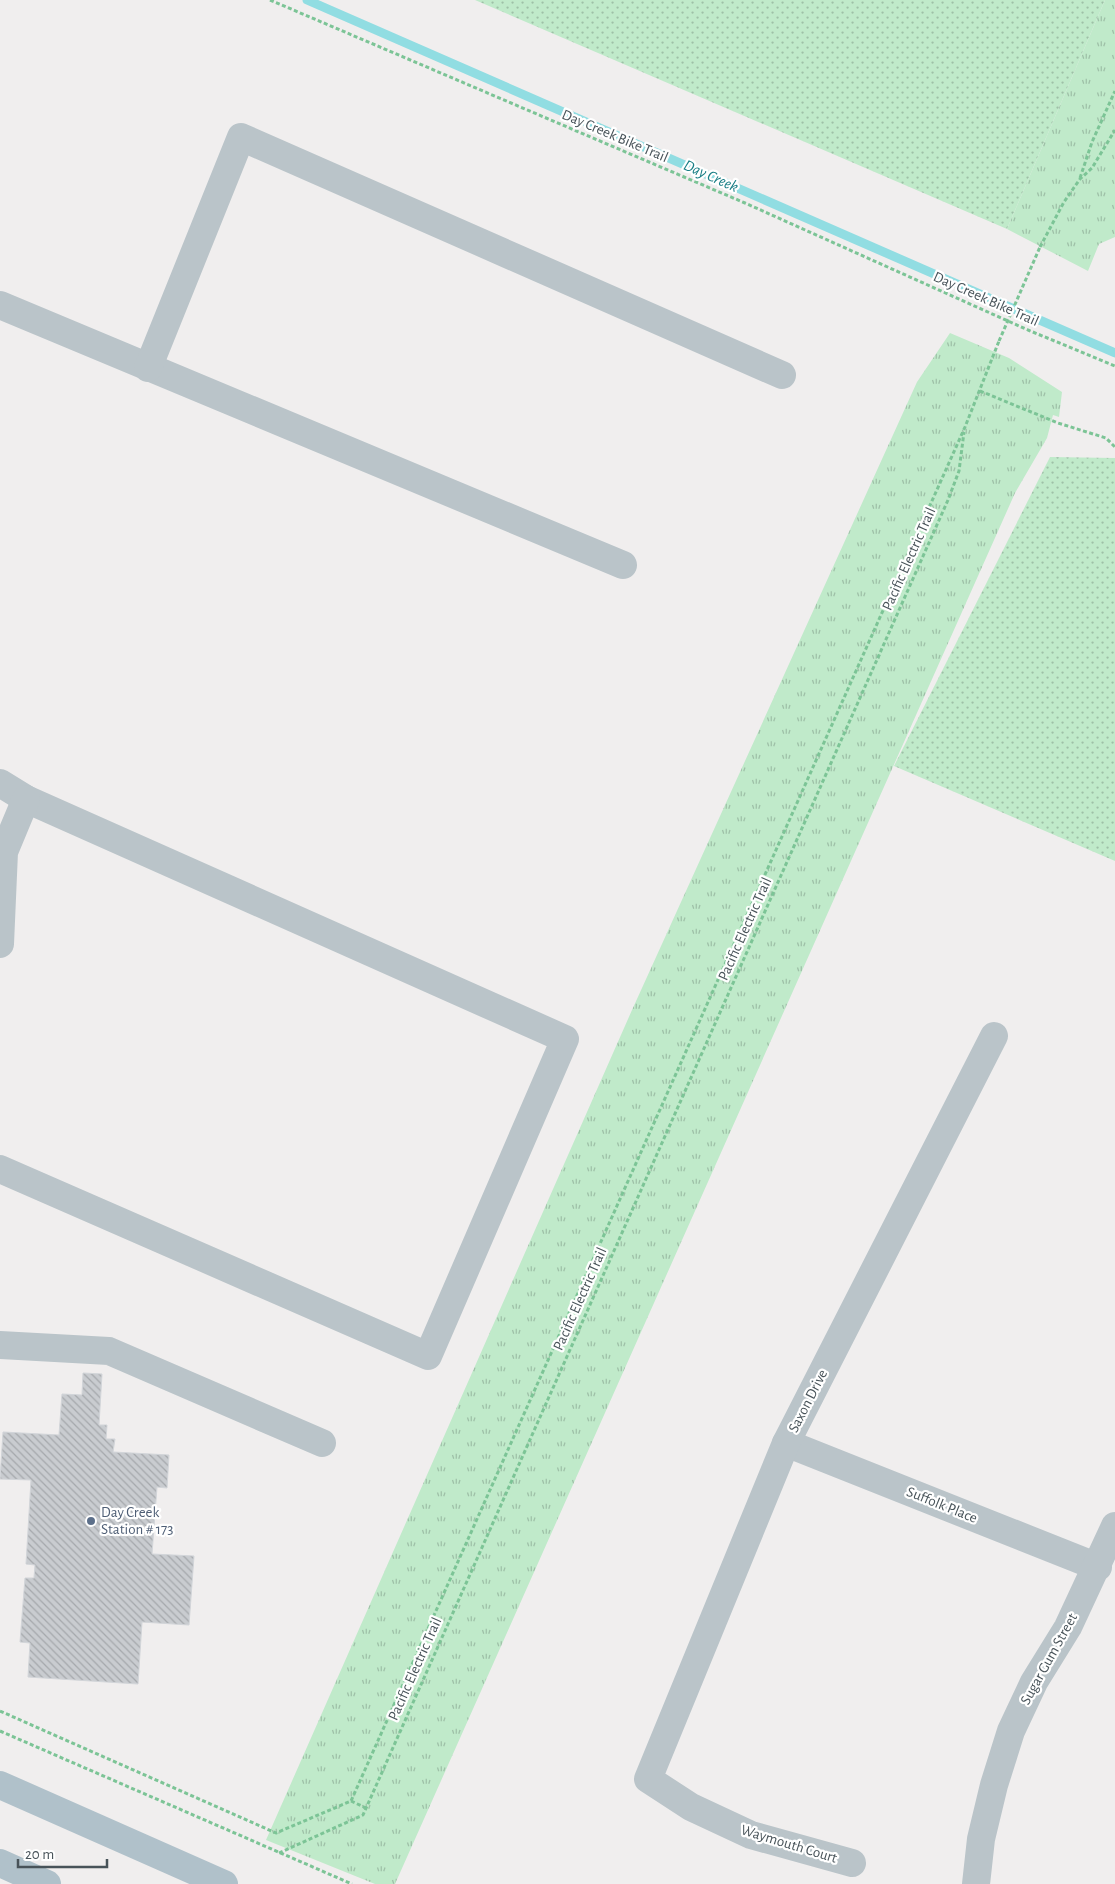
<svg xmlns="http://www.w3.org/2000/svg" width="1115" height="1884" font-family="'Alegreya Sans',sans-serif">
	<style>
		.grass { fill: url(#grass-dots) }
		.park { fill: url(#park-tufts) }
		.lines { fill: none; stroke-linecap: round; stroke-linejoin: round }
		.stream { stroke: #91dde2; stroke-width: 9 }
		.building { fill: url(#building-back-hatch); stroke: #d2d5d9 }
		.path { stroke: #7cc496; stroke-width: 3; stroke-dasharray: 4 2.5; stroke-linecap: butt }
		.minor { stroke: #bac4c9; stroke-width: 28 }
		.major { stroke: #b0c1ca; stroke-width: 28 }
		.path-bridge { stroke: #7cc496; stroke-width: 3; stroke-dasharray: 4 2.5; stroke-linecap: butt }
		.service-dot { fill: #5c6f8a; stroke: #fff; stroke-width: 2 }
		.labels { text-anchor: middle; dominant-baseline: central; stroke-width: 4.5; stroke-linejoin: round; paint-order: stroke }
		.street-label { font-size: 15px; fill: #485359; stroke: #fff }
		.service-label { font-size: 15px; fill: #4e5e75; stroke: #fff; text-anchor: start }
		.water-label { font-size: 16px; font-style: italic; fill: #197e85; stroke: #fff }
	</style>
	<defs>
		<pattern id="grass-dots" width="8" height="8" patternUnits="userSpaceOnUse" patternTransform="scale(1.25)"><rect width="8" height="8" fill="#c0eaca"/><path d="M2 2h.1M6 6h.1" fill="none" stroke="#9ec0a7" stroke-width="1.8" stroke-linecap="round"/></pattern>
		<pattern id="park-tufts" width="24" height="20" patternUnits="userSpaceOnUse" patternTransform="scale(1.25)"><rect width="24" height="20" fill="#c0eaca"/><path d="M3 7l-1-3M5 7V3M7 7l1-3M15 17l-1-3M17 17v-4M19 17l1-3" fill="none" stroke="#9ec0a7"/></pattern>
		<pattern id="building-back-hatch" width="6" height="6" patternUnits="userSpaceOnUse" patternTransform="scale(1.25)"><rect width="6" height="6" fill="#c9ccd0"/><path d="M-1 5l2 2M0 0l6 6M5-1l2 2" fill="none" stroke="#a5a8ac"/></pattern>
	</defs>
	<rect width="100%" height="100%" fill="#f0eeee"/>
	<g class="grass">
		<polygon points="475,0 1105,0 1007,229"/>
		<polygon points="1050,457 1115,458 1115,861 894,766"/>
	</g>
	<g class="park">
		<polygon points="1105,0 1115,0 1115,237 1099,244 1088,271 1007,229"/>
		<polygon points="950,333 1009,358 1062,392 1059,417 1053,415 1047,438 1015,493 395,1884 375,1884 266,1840 632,1010 917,382"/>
	</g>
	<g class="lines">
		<polyline class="stream" points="307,0 1115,353"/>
	</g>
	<polygon class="building" points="83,1373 102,1374 99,1425 107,1425 106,1439 115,1439 113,1452 169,1455 167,1488 157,1487 152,1554 194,1556 189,1625 142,1622 138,1684 28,1677 30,1643 20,1642 25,1578 34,1578 35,1565 26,1564 31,1480 0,1479 3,1432 59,1435 62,1394 82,1395"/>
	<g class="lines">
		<g class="path">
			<polyline points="270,0 745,203 1028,330 1115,366"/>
			<polyline points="1080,178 1092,142 1115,91"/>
			<polyline points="1040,247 1064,202 1080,179 1092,168 1115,130"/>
			<polyline points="980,391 1058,423 1106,438 1115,447"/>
			<polyline points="0,1711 276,1833 351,1801 965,427 999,341"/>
			<polyline points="0,1731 352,1884"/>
			<polyline points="351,1801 366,1808"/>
			<polyline points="279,1853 363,1815 948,500 959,471 964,432"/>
		</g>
		<g class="minor">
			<polyline points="0,305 623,565"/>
			<polyline points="148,368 241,137 782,375"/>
			<polyline points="0,783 26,799 565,1039 428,1356 0,1169"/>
			<polyline points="0,944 4,852 26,799"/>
			<polyline points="0,1345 109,1351 322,1443"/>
			<polyline points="786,1443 1098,1567"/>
			<polyline points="852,1863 751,1835 691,1807 648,1779 786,1443 994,1036"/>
			<polyline points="976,1884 981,1839 994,1785 1011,1731 1034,1682 1068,1627 1115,1526"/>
		</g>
		<g class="major">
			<polyline points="0,1785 224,1884"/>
			<polyline points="0,1863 47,1884"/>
		</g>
		<polyline class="path-bridge" points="999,341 1040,247"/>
	</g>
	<circle class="service-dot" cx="91" cy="1521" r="5"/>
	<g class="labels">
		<g class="street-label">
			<text transform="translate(615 136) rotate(23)">Day Creek Bike Trail</text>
			<text transform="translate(986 299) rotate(24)">Day Creek Bike Trail</text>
			<text transform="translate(909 559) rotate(-66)">Pacific Electric Trail</text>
			<text transform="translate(745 929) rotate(-66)">Pacific Electric Trail</text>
			<text transform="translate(580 1299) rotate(-66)">Pacific Electric Trail</text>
			<text transform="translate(808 1401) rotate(-63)">Saxon Drive</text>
			<text transform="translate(942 1505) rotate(22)">Suffolk Place</text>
			<text transform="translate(1049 1659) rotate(-61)">Sugar Gum Street</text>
			<text transform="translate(415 1669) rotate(-66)">Pacific Electric Trail</text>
			<text transform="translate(789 1844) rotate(17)">Waymouth Court</text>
		</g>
		<g class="service-label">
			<text x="101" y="1512">Day Creek<tspan x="101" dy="17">Station # 173</tspan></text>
		</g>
		<g class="water-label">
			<text transform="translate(711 176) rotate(24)">Day Creek</text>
		</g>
	</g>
	<path d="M18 1859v8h89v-8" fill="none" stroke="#485359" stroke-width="2.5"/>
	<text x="25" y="1859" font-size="15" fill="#485359" stroke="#ffffff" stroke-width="4" paint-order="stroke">20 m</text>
</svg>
